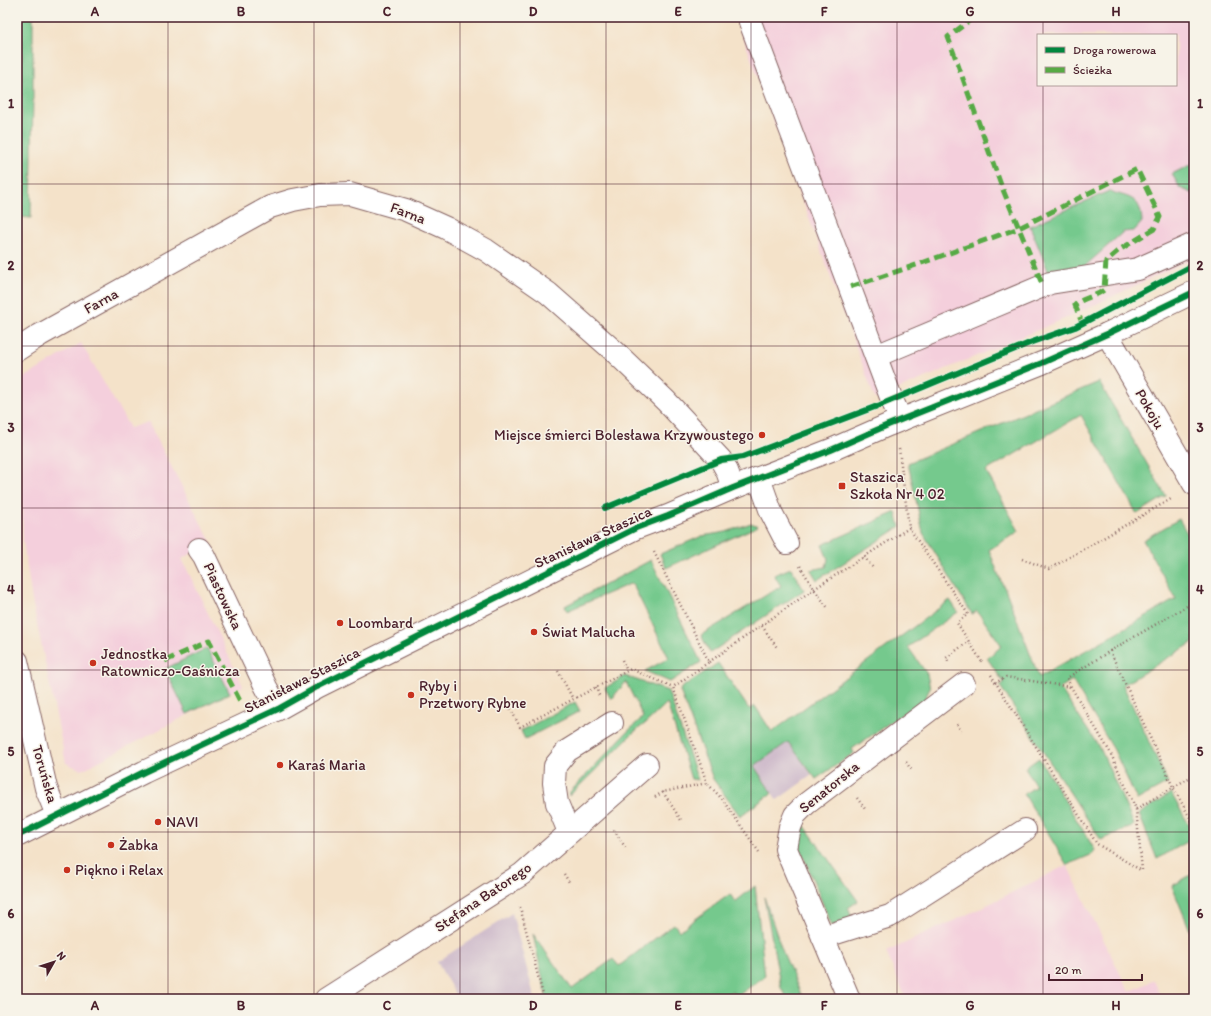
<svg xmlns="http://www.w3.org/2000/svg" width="1211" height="1016" font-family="Itim,sans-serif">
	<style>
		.built { fill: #f4cfdc; fill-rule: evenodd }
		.industrial { fill: #d0bdcc }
		.green { fill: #74c98d; stroke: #5f745c }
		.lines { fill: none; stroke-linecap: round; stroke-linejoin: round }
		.minor-casing { stroke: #866362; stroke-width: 24 }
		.path { stroke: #866362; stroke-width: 2.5; stroke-dasharray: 1 3; stroke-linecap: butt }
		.minor { stroke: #fff; stroke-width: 22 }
		.quiet { stroke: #57aa44; stroke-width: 5; stroke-dasharray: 10 5; stroke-linecap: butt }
		.cycleway-casing { stroke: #f7f3e8; stroke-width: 8 }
		.cycleway { stroke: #00873e; stroke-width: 6 }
		.grid { fill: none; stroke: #4a1f2b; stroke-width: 1; stroke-opacity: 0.55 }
		.poi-dot { fill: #c8321e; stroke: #f7f3e8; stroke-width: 1.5 }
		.labels { text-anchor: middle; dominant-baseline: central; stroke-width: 3; stroke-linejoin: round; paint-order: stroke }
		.street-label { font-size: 15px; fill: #4a1f2b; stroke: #f7f3e8 }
		.poi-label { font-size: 15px; fill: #4a1f2b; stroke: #f7f3e8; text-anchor: start }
		.neatline { fill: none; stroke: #4a1f2b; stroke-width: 1.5 }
		.grid-label { font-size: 13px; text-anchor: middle; font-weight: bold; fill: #4a1f2b }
	</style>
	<rect width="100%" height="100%" fill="#f7f3e8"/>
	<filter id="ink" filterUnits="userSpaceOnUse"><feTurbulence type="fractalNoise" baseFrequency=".025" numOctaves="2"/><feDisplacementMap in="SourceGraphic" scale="8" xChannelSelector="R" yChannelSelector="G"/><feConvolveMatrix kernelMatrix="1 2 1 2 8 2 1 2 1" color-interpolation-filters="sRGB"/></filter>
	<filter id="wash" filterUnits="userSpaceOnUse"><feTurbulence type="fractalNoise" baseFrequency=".012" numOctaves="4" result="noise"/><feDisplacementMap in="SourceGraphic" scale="16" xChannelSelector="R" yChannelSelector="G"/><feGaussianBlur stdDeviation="0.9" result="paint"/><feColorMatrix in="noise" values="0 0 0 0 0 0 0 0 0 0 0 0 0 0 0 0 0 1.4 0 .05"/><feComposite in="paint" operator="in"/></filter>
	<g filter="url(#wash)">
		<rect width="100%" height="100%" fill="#f4e2c9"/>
		<g class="built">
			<path d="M 736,17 L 1194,17 L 1194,258 L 1071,316 L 875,399 ZM 1038,35 L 1176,35 L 1176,85 L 1038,85 Z"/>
			<polygon points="81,343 130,428 148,422 211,542 182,559 243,686 82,770 66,763 32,600 23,541 21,457 21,384 24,378"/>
			<polygon points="1067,865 1129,992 1154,980 1162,999 906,999 886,952 981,908"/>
		</g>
		<g class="industrial">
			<polygon points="788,741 812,775 777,800 754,766"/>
			<polygon points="512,913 535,999 458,999 437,962"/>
		</g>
		<g class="green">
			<polygon points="19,17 33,17 33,96 31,218 20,217 22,46"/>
			<polygon points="1194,163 1194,194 1180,188 1172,174"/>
			<path d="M 1109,191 C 1129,198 1141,196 1142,222 L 1134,231 L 1123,232 L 1084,267 L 1049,273 L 1030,226 Z"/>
			<polygon points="1099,382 1166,496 1137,514 1081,415 986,471 1019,531 989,550 1001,581 1006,591 1039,677 1176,599 1143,540 1179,519 1194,545 1194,642 1123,685 1168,783 1137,800 1114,750 1072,680 1060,688 1101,750 1134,825 1101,840 1000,686 1004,683 987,658 1002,646 977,611 972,614 923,533 908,463"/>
			<polygon points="896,512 900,527 817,580 811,570 826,567 828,559 822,545"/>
			<polygon points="751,523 758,526 666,568 660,554 702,536 726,532"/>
			<polygon points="651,560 701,662 670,682 645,671 669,658 632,583 567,611 565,606"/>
			<polygon points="791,568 804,590 710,653 701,635 781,586 774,575"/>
			<polygon points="950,600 958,612 908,647 927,674 930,688 921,707 912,713 908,710 852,749 854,753 816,779 788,742 754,766 772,793 740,816 713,779 680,691 681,688 718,663 749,709 755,706 772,732"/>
			<polygon points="207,648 230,693 187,714 165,669"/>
			<polygon points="625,676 668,691 698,780 691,779 667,703 646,723 634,732 569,796 569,793 626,733 643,717 626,682 611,699 605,688"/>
			<polygon points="575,702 580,711 525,739 521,731"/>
			<polygon points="1039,758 1095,850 1093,854 1067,865 1024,794 1036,786 1025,768"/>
			<polygon points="1171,793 1194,834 1194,838 1157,859 1139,814"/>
			<polygon points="804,825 858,901 848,908 852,918 832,926 801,851 799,843"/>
			<polygon points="1194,873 1194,940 1172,886"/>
			<polygon points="755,886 765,976 736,997 732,991 720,999 547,999 533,934 572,989 613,959 619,966 674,924 679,931 730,894 735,902"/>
			<polygon points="764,897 782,950 803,999 788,999 781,988"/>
		</g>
	</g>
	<g filter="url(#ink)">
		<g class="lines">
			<g class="minor-casing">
				<g id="minor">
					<polyline points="750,22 892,400 901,420"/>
					<polyline points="1107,334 1194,484"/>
					<polyline points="17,350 40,335 270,207 293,200 320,195 350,194 406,210 446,228 486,250 548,293 614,351 666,401 721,460 727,471 733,488"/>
					<polyline points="876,356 1050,283 1138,269 1194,244"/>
					<polyline points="759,478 771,512 787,543"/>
					<polyline points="199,549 204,556 266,687 278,709"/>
					<polyline points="17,661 46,788 57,815"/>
					<polyline points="569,832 557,803 554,783 555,766 567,751 612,723"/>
					<polyline points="17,836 144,772 278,709 317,687 636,528 668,516 733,488 831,450 888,425 1042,363 1107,334 1194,292"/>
					<polyline points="823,937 890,916 1025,830"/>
					<polyline points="326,999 522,874 647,765"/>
					<polyline points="849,999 786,849 790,827 795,815 806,804 964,684"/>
				</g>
			</g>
			<g class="path">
				<polyline points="899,449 909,528"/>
				<polyline points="654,552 709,662 673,687 707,783"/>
				<polyline points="864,557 874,569"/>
				<polyline points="1022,559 1049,569 1171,499"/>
				<polyline points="800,566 814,589 828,608"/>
				<polyline points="762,626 778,649"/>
				<polyline points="1110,651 1194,602"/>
				<polyline points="622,660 627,671"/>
				<polyline points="948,661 946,658 969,641"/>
				<polyline points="709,662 814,589 909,528 968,614 957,623 982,662"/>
				<polyline points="558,671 573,699"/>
				<polyline points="991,675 1097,844 1142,871"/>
				<polyline points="995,683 1006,677 1071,687"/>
				<polyline points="596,687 600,698"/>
				<polyline points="505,698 520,727 631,669 673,687"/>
				<polyline points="957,724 961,731"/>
				<polyline points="906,762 912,771"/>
				<polyline points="663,792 681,820"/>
				<polyline points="655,797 663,792 707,783 723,800 759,852"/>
				<polyline points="857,798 865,809"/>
				<polyline points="1136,809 1194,775"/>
				<polyline points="614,830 627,850"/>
				<polyline points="1142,870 1136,809 1110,752 1071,687 1067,678 1110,651 1173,787 1194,825"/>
				<polyline points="564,874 569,882"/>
				<polyline points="520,907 544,999"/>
			</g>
			<use href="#minor" class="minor"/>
			<g class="quiet">
				<polyline points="974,17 948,37 1001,185 1043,286"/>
				<path d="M 850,287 L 919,264 L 1019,228 L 1137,169 L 1160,217 L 1154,229 L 1119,250 L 1106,261 L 1104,290 C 1095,297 1084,297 1075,305 L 1082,323"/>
				<polyline points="165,661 209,641 240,701"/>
			</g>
			<g class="cycleway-casing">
				<g id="cycleway">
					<polyline points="605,508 721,460 743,457 880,405 1032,342 1075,327 1194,265"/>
					<polyline points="17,836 144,772 278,709 317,687 636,528 668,516 733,488 831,450 888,425 1042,363 1107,334 1194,292"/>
				</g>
			</g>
			<use href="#cycleway" class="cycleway"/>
		</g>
	</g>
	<path class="grid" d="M 168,17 L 168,999M 314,17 L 314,999M 460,17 L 460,999M 606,17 L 606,999M 751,17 L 751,999M 897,17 L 897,999M 1043,17 L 1043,35M 1043,85 L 1043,999M 17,184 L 1194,184M 17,346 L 1194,346M 17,508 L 1194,508M 17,670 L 1194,670M 17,832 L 1194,832"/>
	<g class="poi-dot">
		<circle cx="762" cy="435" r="4"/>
		<rect x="838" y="482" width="8" height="8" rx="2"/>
		<circle cx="340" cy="623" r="4"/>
		<circle cx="534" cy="632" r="4"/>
		<circle cx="93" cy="663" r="4"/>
		<circle cx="411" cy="695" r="4"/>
		<circle cx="280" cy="765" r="4"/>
		<circle cx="158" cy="822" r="4"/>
		<circle cx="111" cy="845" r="4"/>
		<circle cx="67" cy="870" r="4"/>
	</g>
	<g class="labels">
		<g class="street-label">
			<text transform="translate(408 213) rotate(21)">Farna</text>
			<text transform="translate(101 301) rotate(-29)">Farna</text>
			<text transform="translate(1150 409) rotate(60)">Pokoju</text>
			<text transform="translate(593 537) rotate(-25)">Stanisława Staszica</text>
			<text transform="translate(223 596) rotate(65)">Piastowska</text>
			<text transform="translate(302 680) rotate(-27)">Stanisława Staszica</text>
			<text transform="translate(45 774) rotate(74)">Toruńska</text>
			<text transform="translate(829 787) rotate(-39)">Senatorska</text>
			<text transform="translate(483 897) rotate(-34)">Stefana Batorego</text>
		</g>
		<g class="poi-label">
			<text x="754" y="435" text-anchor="end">Miejsce śmierci Bolesława Krzywoustego</text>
			<text x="850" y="477">Staszica<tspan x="850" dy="17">Szkoła Nr 4 02</tspan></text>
			<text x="348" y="623">Loombard</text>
			<text x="542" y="632">Świat Malucha</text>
			<text x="101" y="654">Jednostka<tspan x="101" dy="17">Ratowniczo-Gaśnicza</tspan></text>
			<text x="419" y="686">Ryby i<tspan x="419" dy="17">Przetwory Rybne</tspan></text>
			<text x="288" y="765">Karaś Maria</text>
			<text x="166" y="822">NAVI</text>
			<text x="119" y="845">Żabka</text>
			<text x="75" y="870">Piękno i Relax</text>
		</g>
	</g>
	<rect width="1211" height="1016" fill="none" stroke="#f7f3e8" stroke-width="44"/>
	<rect x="1037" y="34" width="140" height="52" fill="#f7f3e8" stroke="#b29e9c"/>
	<rect x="1045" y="47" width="20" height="6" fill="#00873e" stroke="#b29e9c"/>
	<text x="1073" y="54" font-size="12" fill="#4a1f2b">Droga rowerowa</text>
	<rect x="1045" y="67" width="20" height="6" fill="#57aa44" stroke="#b29e9c"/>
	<text x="1073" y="74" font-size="12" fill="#4a1f2b">Ścieżka</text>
	<g transform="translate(54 962) rotate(51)" stroke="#f7f3e8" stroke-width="3" paint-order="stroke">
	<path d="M0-3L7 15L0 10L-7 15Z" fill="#4a1f2b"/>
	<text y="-6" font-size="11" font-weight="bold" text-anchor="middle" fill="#4a1f2b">N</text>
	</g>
	<path d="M1049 974v6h93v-6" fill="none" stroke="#4a1f2b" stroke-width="2"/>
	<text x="1055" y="974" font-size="12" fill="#4a1f2b" stroke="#f7f3e8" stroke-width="3" paint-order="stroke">20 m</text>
	<rect x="22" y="22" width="1167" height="972" class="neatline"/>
	<g class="grid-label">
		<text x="95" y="16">A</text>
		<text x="241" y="16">B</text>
		<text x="387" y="16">C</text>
		<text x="533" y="16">D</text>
		<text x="678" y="16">E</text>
		<text x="824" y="16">F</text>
		<text x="970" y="16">G</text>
		<text x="1116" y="16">H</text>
		<text x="11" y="108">1</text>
		<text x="1200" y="108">1</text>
		<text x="11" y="270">2</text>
		<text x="1200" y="270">2</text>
		<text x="11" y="432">3</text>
		<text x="1200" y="432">3</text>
		<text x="11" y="594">4</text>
		<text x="1200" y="594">4</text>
		<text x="11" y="756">5</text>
		<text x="1200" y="756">5</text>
		<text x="11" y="918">6</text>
		<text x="1200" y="918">6</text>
		<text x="95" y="1010">A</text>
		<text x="241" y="1010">B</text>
		<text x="387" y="1010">C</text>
		<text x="533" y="1010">D</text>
		<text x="678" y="1010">E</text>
		<text x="824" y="1010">F</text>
		<text x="970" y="1010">G</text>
		<text x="1116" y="1010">H</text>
	</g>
</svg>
